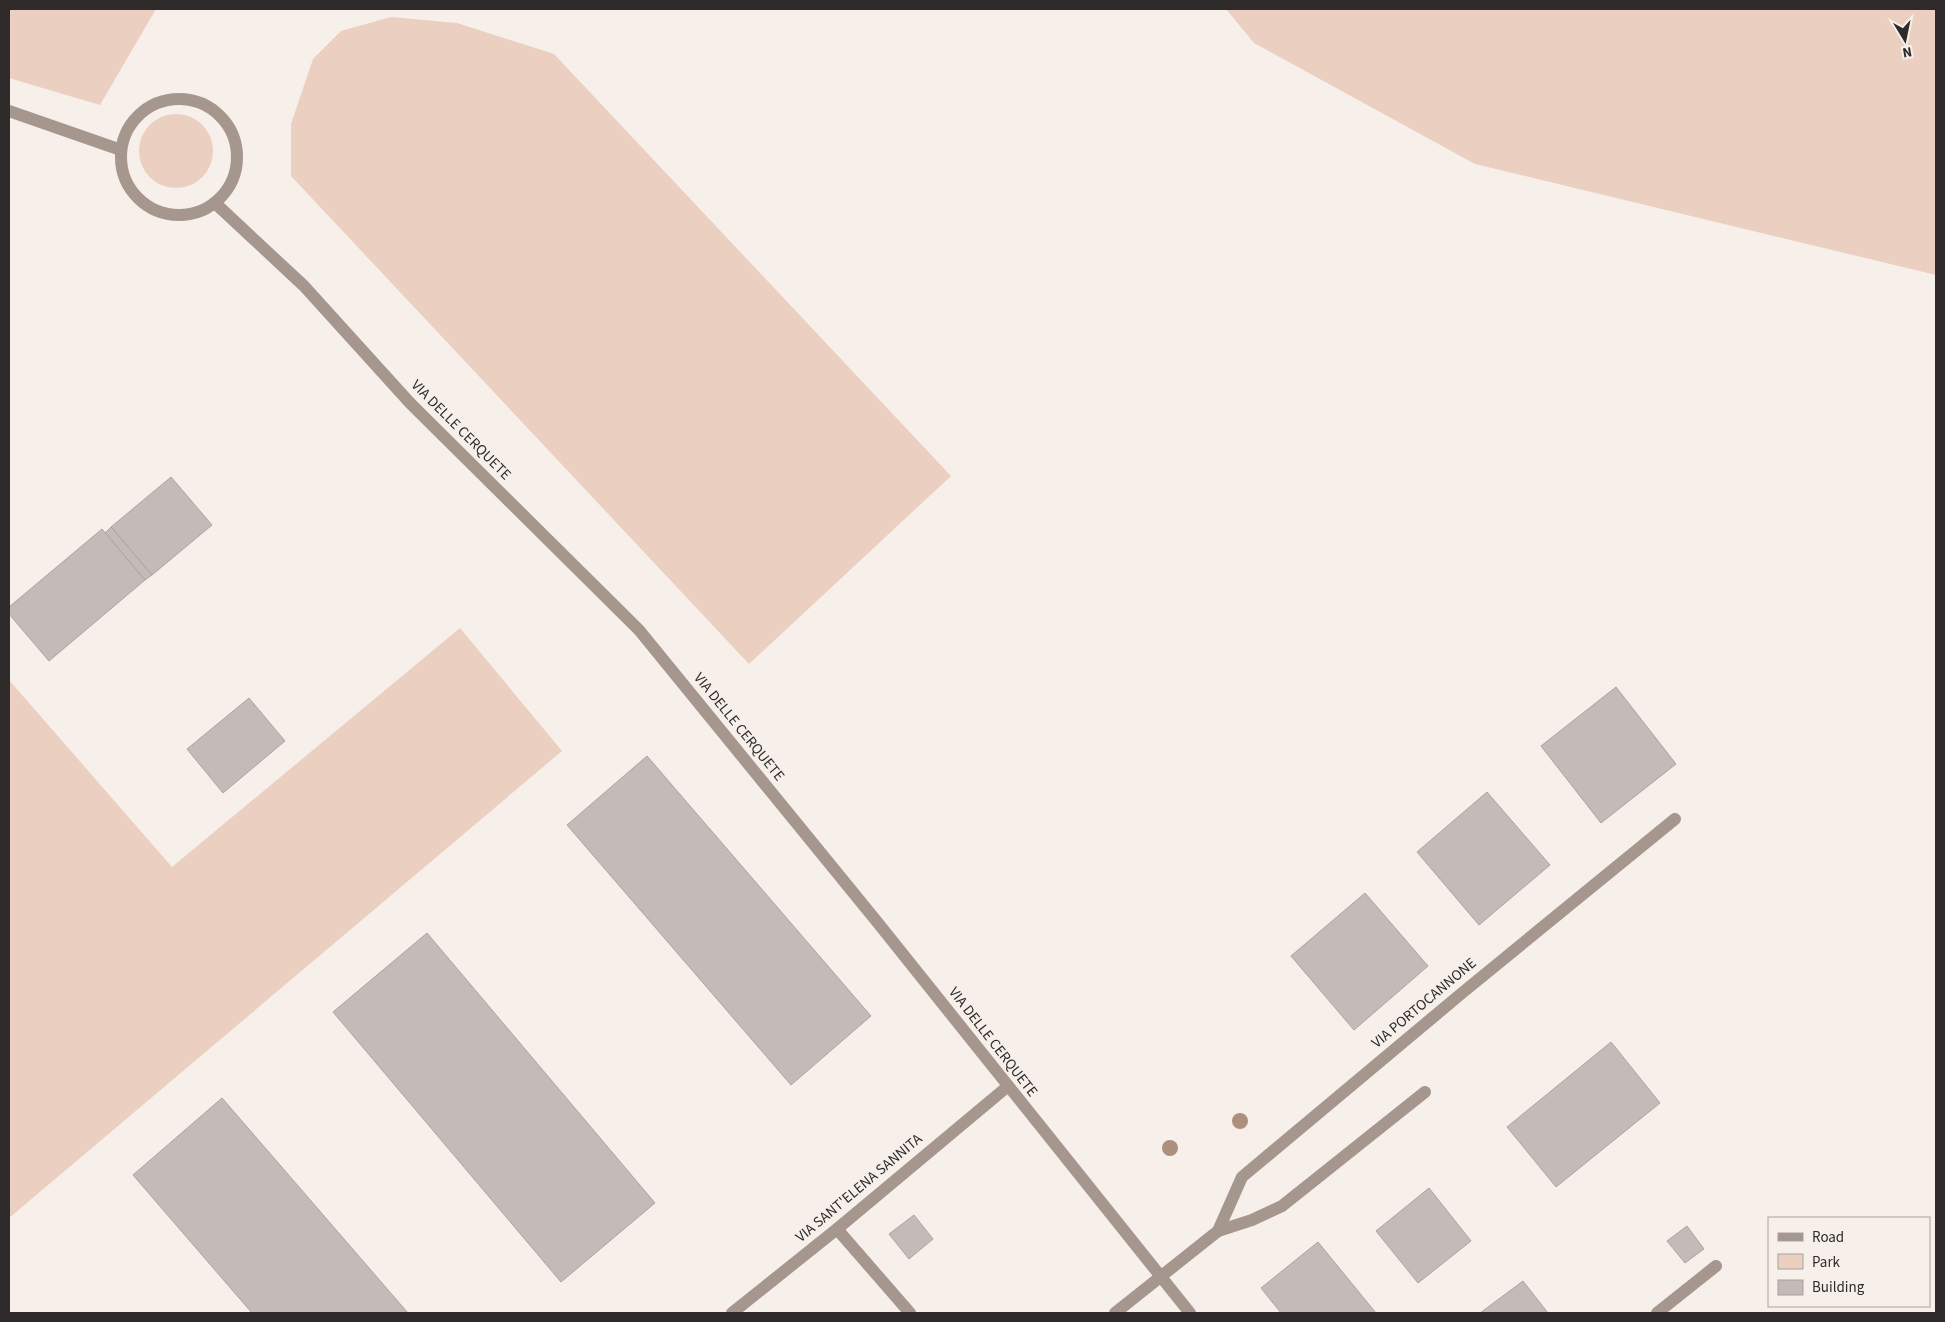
<svg xmlns="http://www.w3.org/2000/svg" width="1945" height="1322" font-family="'Source Sans 3',sans-serif">
	<style>
		.green { fill: #ebcfc0 }
		.building { fill: #c3bbb7; stroke: #aca4a0 }
		.lines { fill: none; stroke-linecap: round; stroke-linejoin: round }
		.minor { stroke: #a5968e; stroke-width: 12 }
		.tree { fill: #ac8f7d }
		.labels { text-anchor: middle; dominant-baseline: central; stroke-width: 4.5; stroke-linejoin: round; paint-order: stroke }
		.street-label { font-size: 15px; fill: #2e2b2a; stroke: #f7efea }
	</style>
	<rect width="100%" height="100%" fill="#f7efea"/>
	<g class="green">
		<polygon points="9,9 156,9 100,105 9,78"/>
		<polygon points="1226,9 1936,9 1936,275 1475,164 1254,43"/>
		<polygon points="391,17 457,23 554,54 951,476 749,664 291,176 291,124 313,59 341,31"/>
		<circle cx="176" cy="151" r="37"/>
		<polygon points="460,628 562,751 9,1218 9,680 172,867"/>
	</g>
	<g class="building">
		<polygon points="171,477 212,525 152,575 111,527"/>
		<polygon points="111,527 152,575 145,580 105,533"/>
		<polygon points="102,529 145,580 49,661 9,614 9,607"/>
		<polygon points="1616,687 1676,764 1601,823 1541,746"/>
		<polygon points="249,698 285,741 223,793 187,749"/>
		<polygon points="647,756 871,1016 791,1085 567,825"/>
		<polygon points="1487,792 1550,865 1479,925 1417,852"/>
		<polygon points="1365,893 1428,966 1354,1030 1291,956"/>
		<polygon points="427,933 655,1203 561,1282 333,1012"/>
		<polygon points="1611,1042 1660,1103 1556,1187 1507,1127"/>
		<polygon points="222,1098 408,1313 252,1313 133,1175"/>
		<polygon points="1429,1188 1471,1241 1418,1283 1376,1231"/>
		<polygon points="914,1215 933,1239 909,1259 889,1234"/>
		<polygon points="1687,1226 1704,1249 1685,1263 1667,1241"/>
		<polygon points="1318,1242 1376,1313 1281,1313 1261,1288"/>
		<polygon points="1523,1281 1548,1313 1480,1313"/>
	</g>
	<g class="lines">
		<g class="minor">
			<circle cx="179" cy="157" r="58"/>
			<polyline points="9,111 121,150"/>
			<polyline points="215,203 304,286 410,403 639,630 878,923 1190,1313"/>
			<polyline points="837,1229 910,1313"/>
			<polyline points="1218,1231 1252,1220 1282,1206 1425,1092"/>
			<polyline points="732,1313 837,1229 1007,1087"/>
			<polyline points="1115,1313 1218,1231 1242,1177 1462,993 1675,819"/>
			<polyline points="1657,1313 1716,1266"/>
		</g>
	</g>
	<g class="tree">
		<circle cx="1240" cy="1121" r="8"/>
		<circle cx="1170" cy="1148" r="8"/>
	</g>
	<g class="labels">
		<g class="street-label">
			<text transform="translate(461 430) rotate(45)">VIA DELLE CERQUETE</text>
			<text transform="translate(739 727) rotate(51)">VIA DELLE CERQUETE</text>
			<text transform="translate(1424 1003) rotate(-40)">VIA PORTOCANNONE</text>
			<text transform="translate(993 1042) rotate(52)">VIA DELLE CERQUETE</text>
			<text transform="translate(859 1188) rotate(-40)">VIA SANT'ELENA SANNITA</text>
		</g>
	</g>
	<rect width="1945" height="1322" fill="none" stroke="#2e2b2a" stroke-width="20"/>
	<rect x="1768" y="1217" width="162" height="90" fill="#f7efea" stroke="#a7a19d"/>
	<rect x="1778" y="1233" width="25" height="8" fill="#a5968e" stroke="#a7a19d"/>
	<text x="1812" y="1242" font-size="15" fill="#2e2b2a">Road</text>
	<rect x="1778" y="1254" width="25" height="15" fill="#ebcfc0" stroke="#a7a19d"/>
	<text x="1812" y="1267" font-size="15" fill="#2e2b2a">Park</text>
	<rect x="1778" y="1280" width="25" height="15" fill="#c3bbb7" stroke="#a7a19d"/>
	<text x="1812" y="1292" font-size="15" fill="#2e2b2a">Building</text>
	<g transform="translate(1905 40) rotate(170)" stroke="#f7efea" stroke-width="4" paint-order="stroke">
	<path d="M0-4L9 19L0 12L-9 19Z" fill="#2e2b2a"/>
	<text y="-8" font-size="14" font-weight="bold" text-anchor="middle" fill="#2e2b2a">N</text>
	</g>
</svg>
